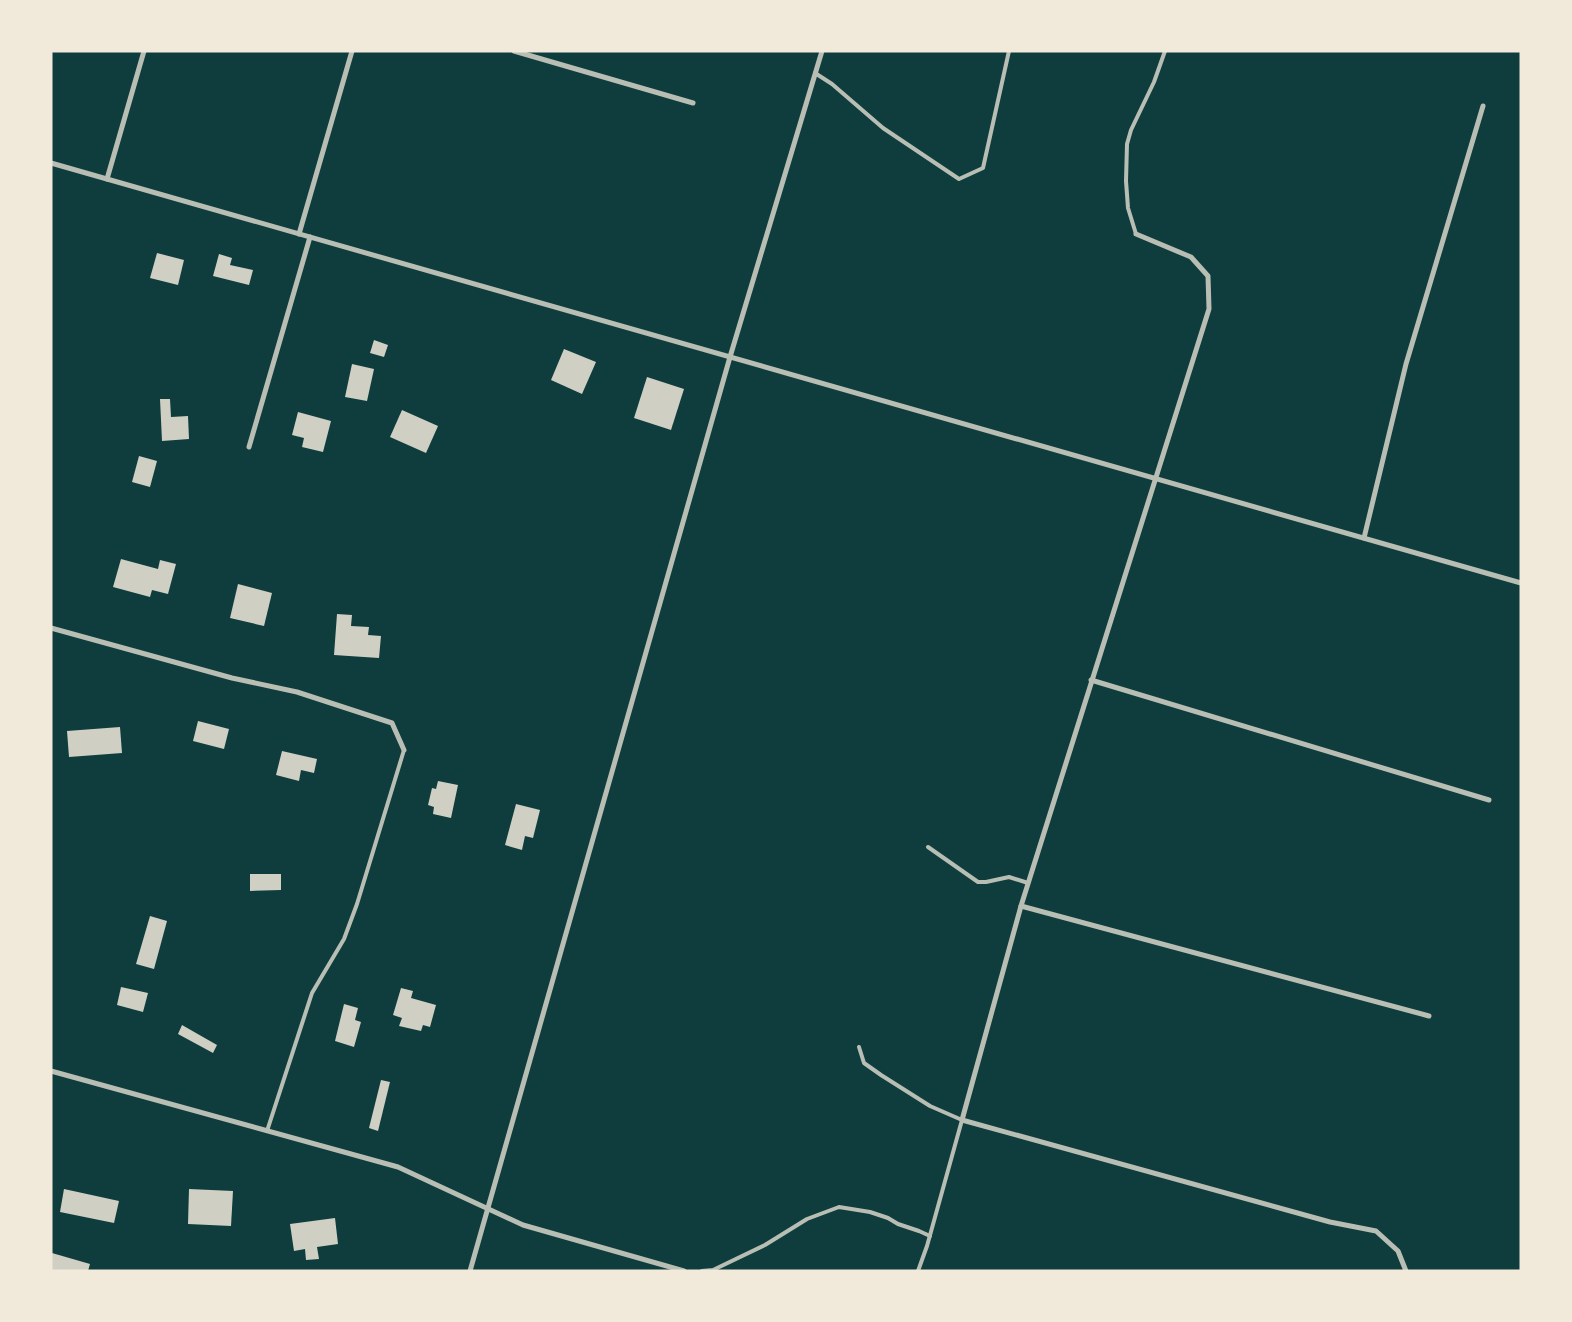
<svg xmlns="http://www.w3.org/2000/svg" width="1572" height="1322" font-family="Signika,sans-serif">
	<style>
		.building { fill: #cfcfc3 }
		.lines { fill: none; stroke-linecap: round; stroke-linejoin: round }
		.service { stroke: #b8beb3; stroke-width: 4 }
		.minor { stroke: #b8beb3; stroke-width: 5 }
	</style>
	<rect width="100%" height="100%" fill="#0f3d3e"/>
	<g class="building">
		<polygon points="157,253 184,260 178,285 150,278"/>
		<polygon points="219,254 232,258 230,265 253,270 249,285 213,276"/>
		<polygon points="374,340 388,345 384,357 370,353"/>
		<polygon points="564,349 596,362 582,394 551,380"/>
		<polygon points="352,364 374,369 367,401 345,397"/>
		<polygon points="647,377 684,389 671,430 634,418"/>
		<polygon points="160,399 170,399 171,417 188,416 189,439 162,441"/>
		<polygon points="402,410 438,426 426,453 390,437"/>
		<polygon points="298,412 331,421 323,452 302,447 304,438 292,435"/>
		<polygon points="139,456 157,461 150,487 132,482"/>
		<polygon points="121,559 158,569 160,560 176,564 168,594 152,590 150,597 113,587"/>
		<polygon points="238,584 272,593 264,626 230,618"/>
		<polygon points="337,614 352,615 351,626 369,627 368,635 381,636 379,658 334,655"/>
		<polygon points="198,721 229,729 224,749 193,741"/>
		<polygon points="120,727 122,753 69,757 67,731"/>
		<polygon points="282,751 317,759 314,773 301,770 299,781 276,775"/>
		<polygon points="438,781 458,785 451,818 433,814 434,807 428,805 432,788 436,789"/>
		<polygon points="516,804 540,810 533,838 525,836 522,850 505,845"/>
		<polygon points="250,874 281,874 281,890 250,891"/>
		<polygon points="150,916 167,921 154,969 136,964"/>
		<polygon points="121,987 148,993 143,1012 117,1005"/>
		<polygon points="401,988 413,991 411,998 436,1005 430,1027 423,1025 421,1031 399,1026 402,1018 393,1015"/>
		<polygon points="344,1004 358,1008 355,1020 361,1022 354,1047 335,1041"/>
		<polygon points="182,1025 217,1045 213,1053 178,1034"/>
		<polygon points="381,1080 390,1082 378,1131 369,1128"/>
		<polygon points="64,1189 119,1201 114,1223 60,1212"/>
		<polygon points="189,1189 233,1191 231,1226 188,1224"/>
		<polygon points="335,1218 338,1244 317,1247 319,1259 306,1260 305,1249 294,1251 290,1224"/>
		<polygon points="52,1253 90,1264 88,1271 51,1271"/>
	</g>
	<g class="lines">
		<g class="service">
			<polyline points="815,73 832,84 883,128 959,179 983,168 1009,51"/>
			<polyline points="1136,234 1128,208 1126,181 1127,144 1131,130 1154,82 1165,51"/>
			<polyline points="928,847 978,882 986,882 1009,877 1028,883"/>
			<polyline points="859,1047 864,1063 881,1075 930,1106 962,1120 927,1246 918,1271"/>
			<polyline points="267,1131 312,993 344,939 357,904 404,750"/>
			<polyline points="702,1271 713,1270 765,1245 807,1219 839,1207 870,1212 888,1218 898,1224 919,1231 930,1236"/>
		</g>
		<g class="minor">
			<polyline points="514,51 693,103"/>
			<polyline points="51,163 1521,583"/>
			<polyline points="107,179 144,51"/>
			<polyline points="299,234 352,51"/>
			<polyline points="1136,234 1191,257 1208,276 1209,309 1021,906 962,1120 1330,1222 1376,1231 1398,1251 1406,1271"/>
			<polyline points="249,447 310,237"/>
			<polyline points="1364,538 1406,364 1483,106"/>
			<polyline points="51,628 232,678 297,692 392,723 404,750"/>
			<polyline points="1091,680 1489,800"/>
			<polyline points="1021,906 1429,1016"/>
			<polyline points="51,1071 398,1167 523,1225 684,1271"/>
			<polyline points="470,1271 730,357 822,51"/>
		</g>
	</g>
	<rect width="1572" height="1322" fill="none" stroke="#f1e9da" stroke-width="105"/>
</svg>
